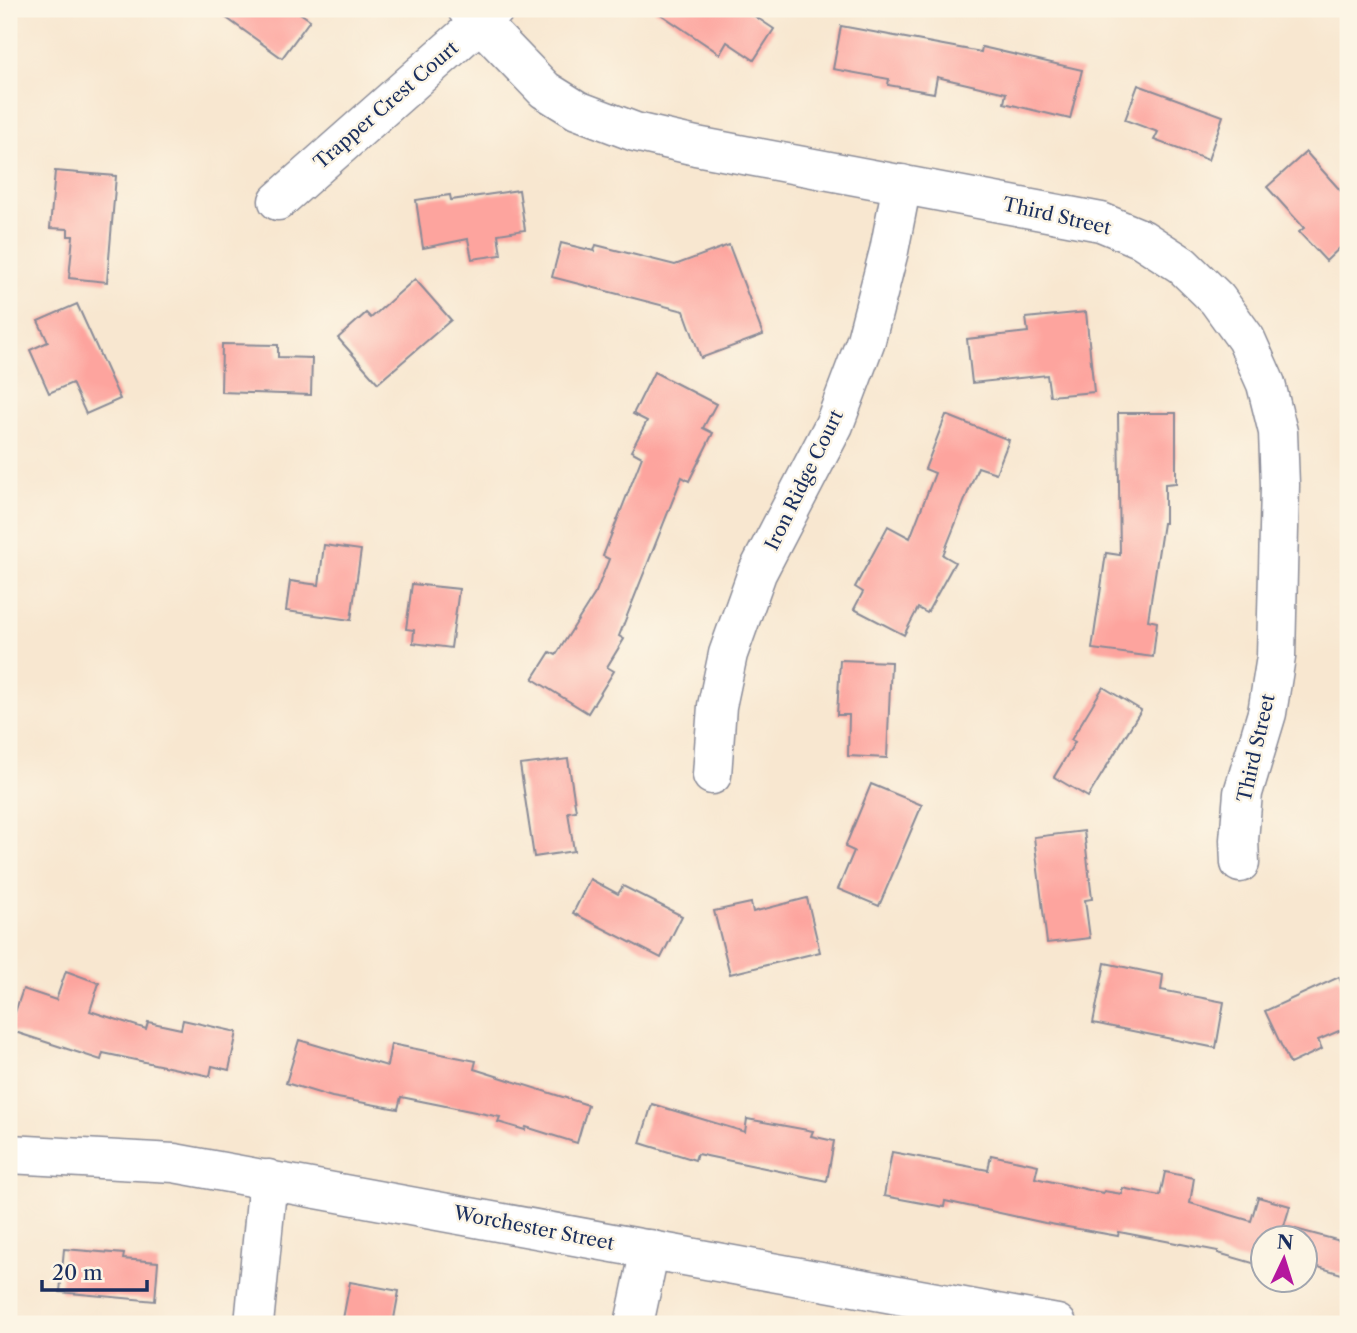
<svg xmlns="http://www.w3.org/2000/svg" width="1357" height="1333" font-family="'Libre Caslon Text',serif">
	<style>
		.building { fill: #fda49e }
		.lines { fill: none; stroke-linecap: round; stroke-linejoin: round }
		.minor-casing { stroke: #8a8b97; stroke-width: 41 }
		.tertiary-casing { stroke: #8a8b97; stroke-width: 41 }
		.minor { stroke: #fff; stroke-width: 38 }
		.tertiary { stroke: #fff; stroke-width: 38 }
		.labels { text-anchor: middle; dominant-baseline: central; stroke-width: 5; stroke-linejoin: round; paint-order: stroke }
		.street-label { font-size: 19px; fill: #1b2f5e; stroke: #fcf5e5 }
	</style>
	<rect width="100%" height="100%" fill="#fcf5e5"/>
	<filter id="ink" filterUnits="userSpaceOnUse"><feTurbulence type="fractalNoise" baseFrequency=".0143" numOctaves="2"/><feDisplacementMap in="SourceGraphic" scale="14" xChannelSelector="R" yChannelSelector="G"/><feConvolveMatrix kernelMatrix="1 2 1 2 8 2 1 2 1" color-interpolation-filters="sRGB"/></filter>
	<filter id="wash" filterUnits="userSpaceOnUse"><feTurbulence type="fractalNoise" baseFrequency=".00686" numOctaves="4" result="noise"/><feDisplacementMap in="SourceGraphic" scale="28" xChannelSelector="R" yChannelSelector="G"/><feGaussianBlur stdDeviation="1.57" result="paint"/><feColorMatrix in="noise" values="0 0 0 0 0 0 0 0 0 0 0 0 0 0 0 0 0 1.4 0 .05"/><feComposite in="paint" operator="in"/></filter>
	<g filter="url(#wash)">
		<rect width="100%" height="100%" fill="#f8e7d0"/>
		<g id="blocks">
			<g class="building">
				<polygon points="214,9 294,9 310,20 282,58"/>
				<polygon points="653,9 744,9 774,29 754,60 727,42 720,54"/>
				<polygon points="841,26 981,52 982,47 1082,70 1070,119 1004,103 1006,93 937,77 934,93 888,85 889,79 833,69"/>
				<polygon points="1138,85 1223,116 1208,160 1154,140 1158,132 1125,120"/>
				<polygon points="1306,152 1348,199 1348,240 1326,261 1299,232 1304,228 1267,187"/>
				<polygon points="55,171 116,176 107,282 69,278 73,236 68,236 68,229 50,228"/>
				<polygon points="519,190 525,230 498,234 501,255 472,259 468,239 423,248 416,200 450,195 451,200"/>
				<polygon points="561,243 594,251 596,245 675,265 729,245 763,335 701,358 684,311 552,277"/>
				<polygon points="415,279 451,320 378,383 338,338 366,313 371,318"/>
				<polygon points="77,304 120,399 86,414 72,383 49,393 30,350 48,342 38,321"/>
				<polygon points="1086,312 1094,392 1050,396 1047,375 972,383 967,339 1028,332 1026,318"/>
				<polygon points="222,344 278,345 278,357 312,358 311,395 221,392"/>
				<polygon points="654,372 716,404 703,428 713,433 689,481 682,477 619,636 624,639 607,667 614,671 588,713 533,679 550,652 556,655 596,592 609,559 603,556 642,457 631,451 647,421 633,414"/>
				<polygon points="1118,413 1176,413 1176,483 1165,484 1165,523 1163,523 1148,620 1157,622 1153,657 1092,649 1106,553 1120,555"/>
				<polygon points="946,415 1009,440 996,473 978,467 943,555 955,562 927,613 918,608 904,635 854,609 863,592 855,587 888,526 910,538 935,473 925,469"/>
				<polygon points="324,545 361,550 351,620 286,611 290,581 319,585"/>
				<polygon points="412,584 459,589 451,648 413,643 414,630 406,629"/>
				<polygon points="840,660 891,662 887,758 848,756 849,715 837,715"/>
				<polygon points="1103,687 1141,710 1088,797 1054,777 1075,742 1071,740"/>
				<polygon points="568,759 576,811 568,812 574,851 534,857 520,765"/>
				<polygon points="871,784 922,805 879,906 838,889 854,851 845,847"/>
				<polygon points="1084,831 1092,899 1085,900 1090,938 1047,943 1034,837"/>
				<polygon points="590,879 618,894 623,886 682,916 661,958 573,913"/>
				<polygon points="807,898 820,952 730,974 714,911 751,903 753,912"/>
				<polygon points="1105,963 1163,975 1161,990 1224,1002 1216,1048 1093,1023"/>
				<polygon points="66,971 99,983 90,1011 146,1029 148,1022 181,1029 183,1020 237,1032 229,1070 212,1066 210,1076 103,1053 101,1060 9,1030 23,989 56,1000"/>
				<polygon points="1339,977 1348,998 1348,1027 1318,1040 1322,1049 1290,1064 1265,1011"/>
				<polygon points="299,1040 387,1066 391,1044 476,1061 474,1069 588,1105 577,1143 526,1127 525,1130 498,1122 500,1117 401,1097 398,1109 332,1097 286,1083"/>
				<polygon points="652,1104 745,1132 747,1119 813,1131 811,1136 834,1141 827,1181 697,1154 695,1160 640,1143"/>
				<polygon points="892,1152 988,1170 991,1155 1038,1165 1035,1178 1103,1193 1104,1191 1122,1194 1122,1188 1160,1196 1165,1172 1194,1178 1190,1203 1251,1221 1258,1197 1290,1206 1284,1226 1348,1243 1348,1276 1305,1263 1305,1238 1263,1238 1263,1266 1218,1253 1218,1251 1119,1232 1118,1236 1045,1223 945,1201 944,1207 884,1196"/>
				<polygon points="64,1249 124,1254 123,1259 158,1262 155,1301 60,1292"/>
				<polygon points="350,1282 399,1291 393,1324 342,1324"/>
			</g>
		</g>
	</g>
	<g filter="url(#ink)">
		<use href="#blocks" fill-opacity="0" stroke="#8a8b97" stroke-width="2"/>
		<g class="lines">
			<g class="minor-casing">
				<g id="minor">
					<polyline points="467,9 545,90 577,110 635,132 696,146 1101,222 1142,239 1182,265 1217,299 1246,339 1266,384 1278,432 1280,485 1276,657 1267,713 1243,793 1239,840 1240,863"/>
					<polyline points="278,201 495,9"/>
					<polyline points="712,775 717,706 728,654 757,573 834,425 866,340 889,251 902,184"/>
					<polyline points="254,1324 268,1179"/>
					<polyline points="634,1324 650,1249"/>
				</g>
			</g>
			<g class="tertiary-casing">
				<polyline id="tertiary" points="9,1154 174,1163 1057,1324"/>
			</g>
			<use href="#minor" class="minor"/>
			<use href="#tertiary" class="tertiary"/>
		</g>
	</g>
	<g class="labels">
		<g class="street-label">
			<text transform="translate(386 105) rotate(-41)">Trapper Crest Court</text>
			<text transform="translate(1057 216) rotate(13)">Third Street</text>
			<text transform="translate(804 480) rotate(-64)">Iron Ridge Court</text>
			<text transform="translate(1256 748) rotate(-77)">Third Street</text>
			<text transform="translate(534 1228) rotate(11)">Worchester Street</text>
		</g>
	</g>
	<rect width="1357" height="1333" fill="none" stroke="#fcf5e5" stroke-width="35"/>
	<g transform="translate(1284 1259) rotate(4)"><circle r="33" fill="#fcf5e5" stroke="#a2a6af" stroke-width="2"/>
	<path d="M0-5L12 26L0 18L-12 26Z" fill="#b5179e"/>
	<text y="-10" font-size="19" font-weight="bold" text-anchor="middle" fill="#1b2f5e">N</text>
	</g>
	<path d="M42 1280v10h105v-10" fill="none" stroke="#1b2f5e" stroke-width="3.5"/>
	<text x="52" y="1280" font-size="21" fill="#1b2f5e" stroke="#fcf5e5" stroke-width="5" paint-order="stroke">20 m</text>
</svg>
